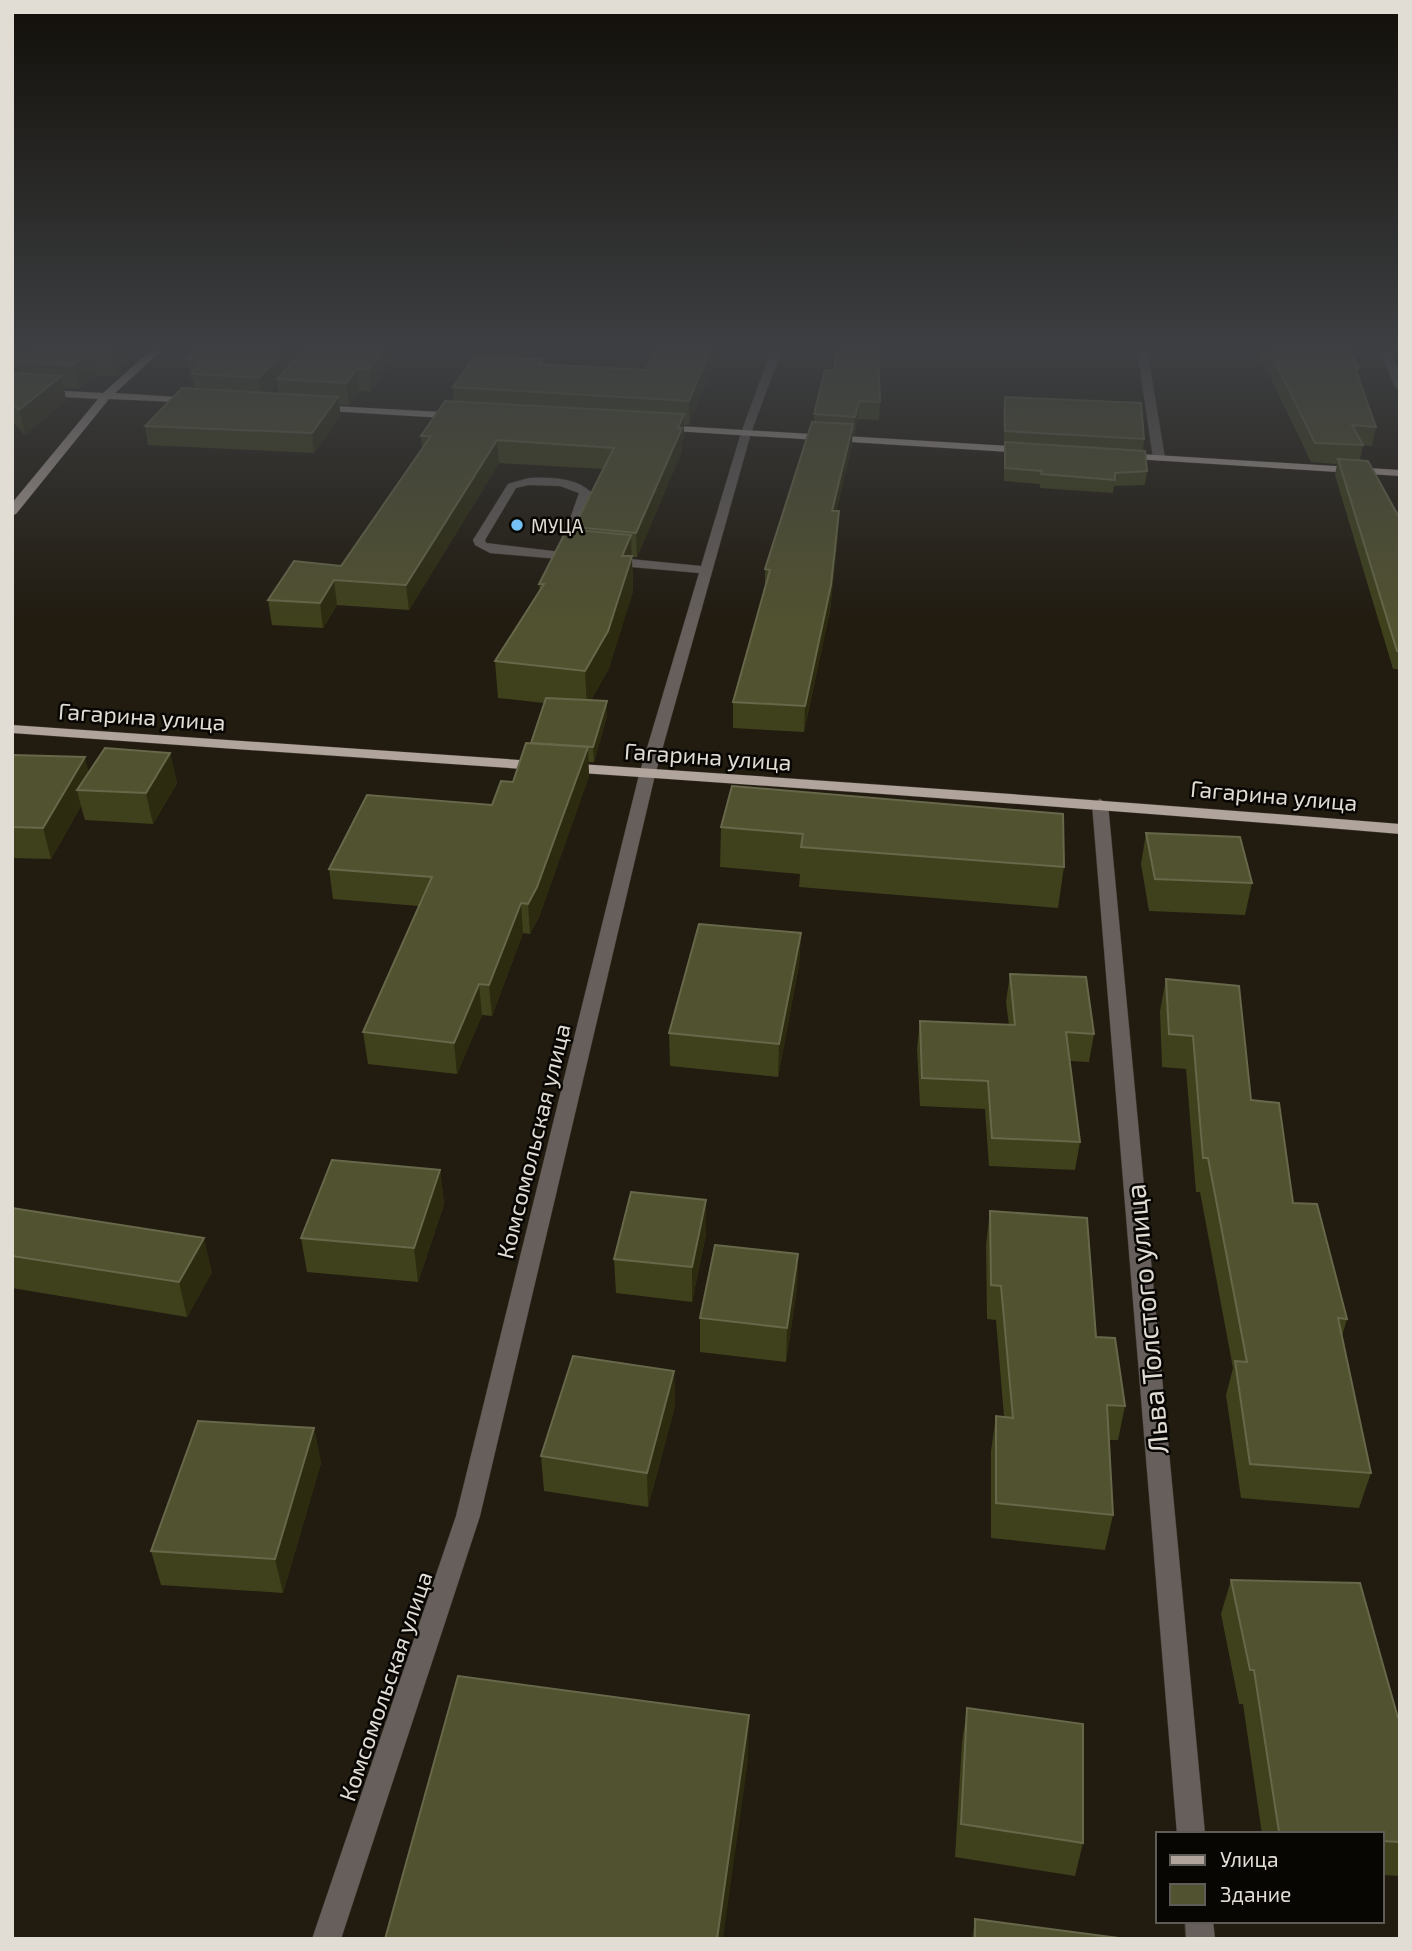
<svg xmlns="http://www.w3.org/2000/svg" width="1412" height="1951" font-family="'Exo 2',sans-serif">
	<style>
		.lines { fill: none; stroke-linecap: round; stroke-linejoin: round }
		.minor-casing { stroke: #3c362c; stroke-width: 1 }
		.major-casing { stroke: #3c362c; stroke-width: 1 }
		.minor { fill: #665f5c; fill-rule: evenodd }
		.major { fill: #b1a49d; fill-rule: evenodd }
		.wall { fill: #3f411c; fill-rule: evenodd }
		.shaded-wall { fill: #2c2b0f }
		.building { fill: #515230; stroke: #67674a; stroke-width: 2 }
		.poi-dot { fill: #73c1f5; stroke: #080603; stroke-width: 2.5 }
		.labels { text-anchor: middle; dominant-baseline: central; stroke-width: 5; stroke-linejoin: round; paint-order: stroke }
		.far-poi-label { font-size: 19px; fill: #e1ddd5; stroke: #080603; text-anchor: start }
		.street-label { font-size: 23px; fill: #e1ddd5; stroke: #080603 }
		.near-street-label { font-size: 28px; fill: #e1ddd5; stroke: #080603 }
	</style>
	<rect width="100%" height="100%" fill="#211b10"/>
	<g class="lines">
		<g class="minor-casing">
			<g id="minor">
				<polygon points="771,351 781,351 751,433 655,775 480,1516 341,1939 312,1939 456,1516 639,775 699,573 609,565 603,561 609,557 701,566 741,433"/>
				<polygon points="1380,351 1390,351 1400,374 1400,390 1395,387"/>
				<polygon points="1143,352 1148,355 1165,458 1159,461 1153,458 1138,355"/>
				<path d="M 529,478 C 550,477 575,477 591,492 L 571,550 L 567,553 L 582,555 L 582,561 L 490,553 L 475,545 L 473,540 L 508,484 ZM 529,485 L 560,486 L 579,493 L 559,550 L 561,552 L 486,543 L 485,540 L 516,488 Z"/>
				<polygon points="1100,799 1108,804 1205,1834 1177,1834 1092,804"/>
				<polygon points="1185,1921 1213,1921 1215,1939 1186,1939"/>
			</g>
		</g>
		<g class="major-casing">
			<g id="major">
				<polygon points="150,351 161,351 115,393 194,398 199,401 198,403 109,399 16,514 12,515 12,503 98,399 12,394 12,388 103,393"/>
				<polygon points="316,405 460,413 465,416 460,419 312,410 312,406"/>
				<polygon points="662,425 1026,447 1032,450 1026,453 658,430 658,426"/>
				<polygon points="1123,453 1400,470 1400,476 1119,458 1119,454"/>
				<path d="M 12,725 C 475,758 938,786 1400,824 L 1400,834 C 938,795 475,767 12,733 Z"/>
			</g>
		</g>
		<use href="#minor" class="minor"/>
		<use href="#major" class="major"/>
	</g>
	<g class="wall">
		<polygon points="12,351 135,351 116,376 96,375 79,389 64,388 66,400 25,435 12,421 12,373 21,373 20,369 12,368"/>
		<path d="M 195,351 L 398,351 L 371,392 L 359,391 L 349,405 L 339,405 L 341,416 L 314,453 L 148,445 L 145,426 L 194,389 L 193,380 L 191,380 L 187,359 ZM 277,383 L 279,394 L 268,393 Z"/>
		<polygon points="656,351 718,351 689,425 684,425 684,437 682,441 682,451 637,557 632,557 633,591 609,668 591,700 607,716 594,762 588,762 589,776 539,917 530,934 523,933 492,1016 482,1015 457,1074 368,1064 363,1032 419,906 333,899 329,869 492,805 513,782 531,744 544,703 498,698 495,661 540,591 539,584 574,529 574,527 603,469 499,463 409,610 337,605 323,628 272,625 268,600 341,566 422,449 421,436 454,401 453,387 542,359 542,364 646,370"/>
		<polygon points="834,351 878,351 880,402 879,420 858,419 854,435 852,435 852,446 836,511 838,535 830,610 804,732 733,728 733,702 765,587 765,569 814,422 814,414 834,371"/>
		<polygon points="1258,351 1350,351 1359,368 1357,374 1376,427 1372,446 1363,445 1360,460 1400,519 1400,669 1393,669 1335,475 1337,464 1311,462"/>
		<polygon points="1005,397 1144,439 1143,450 1147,471 1145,485 1114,486 1113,493 1040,488 1040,484 1004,481 1004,455 1005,444 1004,444 1003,410"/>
		<polygon points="170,753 177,783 153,824 85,820 81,806 51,859 12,858 12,757 89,772"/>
		<polygon points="1063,814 1064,867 1058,908 799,887 800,874 720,867 721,827"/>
		<polygon points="1146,833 1252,883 1245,915 1149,911 1141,864"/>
		<polygon points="801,933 799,965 778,1077 670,1066 669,1033"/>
		<polygon points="1010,974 1094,1034 1089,1062 1070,1061 1080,1142 1075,1170 989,1166 985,1109 920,1106 917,1049 920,1021 1009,1025 1006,1002"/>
		<polygon points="1166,979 1251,1100 1293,1203 1347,1319 1342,1336 1371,1473 1359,1508 1241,1498 1226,1395 1233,1368 1200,1192 1196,1192 1186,1069 1162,1067 1160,1011"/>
		<polygon points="440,1170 444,1204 418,1282 307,1272 301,1238"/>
		<polygon points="12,1208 212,1272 187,1317 12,1288"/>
		<polygon points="990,1211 1096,1337 1125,1406 1118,1440 1109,1440 1113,1515 1105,1550 991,1538 991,1451 996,1416 1004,1417 996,1320 987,1319 986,1245"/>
		<polygon points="706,1234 692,1302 616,1293 614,1259"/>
		<polygon points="798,1254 797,1288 786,1362 700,1352 700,1318"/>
		<polygon points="674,1371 675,1406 648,1507 544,1491 541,1456"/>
		<polygon points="314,1428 321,1463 283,1593 161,1585 151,1551"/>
		<polygon points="1231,1580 1398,1718 1400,1718 1400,1876 1382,1875 1382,1834 1262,1834 1243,1704 1239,1704 1221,1614"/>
		<polygon points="967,1708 1083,1843 1075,1876 955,1857 962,1742"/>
		<polygon points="975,1919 1118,1939 972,1939"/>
	</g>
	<g class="shaded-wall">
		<polygon points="92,351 96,375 79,389 74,365"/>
		<polygon points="112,351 135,351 116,376 111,353"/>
		<polygon points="284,351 306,351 277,379 277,383 262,400 259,378"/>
		<polygon points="381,351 398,351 371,392 368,370"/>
		<polygon points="709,351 718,351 689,425 689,401"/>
		<polygon points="357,369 359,391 349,405 346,383"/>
		<polygon points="61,376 66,400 25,435 19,410"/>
		<polygon points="338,397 341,416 314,453 312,433"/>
		<polygon points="859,401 858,419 854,435 855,417"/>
		<polygon points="684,414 684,437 682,441 682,451 637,557 636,533"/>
		<polygon points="853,424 852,446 831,534 832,511"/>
		<polygon points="497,440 499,463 409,610 406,585"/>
		<polygon points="839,511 838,535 830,610 804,732 805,706"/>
		<polygon points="631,535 633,591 609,668 587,708 585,671 622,556"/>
		<polygon points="334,580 337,605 323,628 320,603"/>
		<polygon points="607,701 607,716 594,762 593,747"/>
		<polygon points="588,747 589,776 539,917 530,934 528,904"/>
		<polygon points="170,753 177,783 153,824 146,793"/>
		<polygon points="85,757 92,787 77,790 81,806 51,859 43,828"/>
		<polygon points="521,903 523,933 492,1016 489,985"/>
		<polygon points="801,933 799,965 778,1077 779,1044"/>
		<polygon points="479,984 482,1015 457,1074 454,1043"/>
		<polygon points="440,1170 444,1204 418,1282 414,1248"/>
		<polygon points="706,1200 706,1234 692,1302 692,1267"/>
		<polygon points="204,1238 212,1272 187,1317 179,1282"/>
		<polygon points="798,1254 797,1288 786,1362 787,1328"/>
		<polygon points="674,1371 675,1406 648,1507 647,1473"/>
		<polygon points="314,1428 321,1463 283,1593 275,1559"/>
		<polygon points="749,1715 748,1761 723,1939 717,1939"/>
	</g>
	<g class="building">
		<polygon points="31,351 112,351 111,353 92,351 74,365 18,362"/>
		<polygon points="195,351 284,351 259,378 192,374 206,360 187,359"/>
		<polygon points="302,351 381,351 368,370 357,369 346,383 277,379"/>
		<polygon points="656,351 709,351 689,401 453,387 475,355 542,359 538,364 646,370"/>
		<polygon points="835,351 878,351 880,402 859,401 855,417 814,414 825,370 835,371"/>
		<polygon points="1270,351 1350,351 1359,368 1355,368 1376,427 1352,425 1363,445 1315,443"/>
		<polygon points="12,373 61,376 19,410 12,403"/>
		<polygon points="182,388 338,397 312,433 145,426"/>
		<polygon points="1005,397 1141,403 1144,439 1005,431"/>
		<polygon points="445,401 684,414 678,428 682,428 636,533 574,527 614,448 497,440 406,585 334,580 320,603 268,600 294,561 341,566 431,436 421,436"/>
		<polygon points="812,422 853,424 832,511 839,511 831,585 805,706 733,702 770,570 765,569"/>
		<polygon points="1005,442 1145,451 1147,471 1115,473 1115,480 1041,474 1042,471 1005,468"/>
		<polygon points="1338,459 1368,461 1400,519 1400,651 1397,651"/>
		<polygon points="567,529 631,535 622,556 632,556 608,631 585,671 495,661 544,584 539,584"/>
		<polygon points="546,698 607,701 593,747 531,743"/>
		<polygon points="526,743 588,747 537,887 528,904 521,903 489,985 479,984 454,1043 363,1032 432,877 329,869 367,795 492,805 501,781 513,782"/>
		<polygon points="105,748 170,753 146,793 77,790"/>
		<polygon points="13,755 85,757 43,828 12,827 12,757"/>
		<polygon points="732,786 1063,814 1064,867 801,847 803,834 721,827"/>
		<polygon points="1146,833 1240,837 1252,883 1155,879"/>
		<polygon points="699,924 801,933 779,1044 669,1033"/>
		<polygon points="1010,974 1086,977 1094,1034 1066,1032 1080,1142 992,1138 988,1081 922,1078 920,1021 1015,1025"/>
		<polygon points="1166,979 1239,986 1251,1100 1279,1103 1293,1203 1317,1204 1347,1319 1338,1318 1371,1473 1250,1464 1235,1361 1247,1362 1208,1158 1203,1158 1193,1036 1169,1034"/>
		<polygon points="332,1160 440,1170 414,1248 301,1238"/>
		<polygon points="631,1192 706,1200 692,1267 614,1259"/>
		<polygon points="12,1208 204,1238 179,1282 12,1256"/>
		<polygon points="990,1211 1087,1218 1096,1337 1115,1338 1125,1406 1107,1405 1113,1515 996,1503 996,1416 1013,1418 1001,1286 991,1285"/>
		<polygon points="715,1245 798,1254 787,1328 700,1318"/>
		<polygon points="573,1356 674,1371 647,1473 541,1456"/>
		<polygon points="198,1421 314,1428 275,1559 151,1551"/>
		<polygon points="1231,1580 1360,1583 1398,1718 1400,1718 1400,1842 1382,1841 1382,1834 1303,1834 1279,1832 1254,1670 1250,1670"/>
		<polygon points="458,1676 749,1715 717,1939 385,1939"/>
		<polygon points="967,1708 1083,1724 1083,1843 961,1824"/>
		<polygon points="975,1919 1118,1938 1118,1939 975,1939"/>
	</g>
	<linearGradient id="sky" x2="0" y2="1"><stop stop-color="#120f09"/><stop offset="0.56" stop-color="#3d3f42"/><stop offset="1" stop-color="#3d3f42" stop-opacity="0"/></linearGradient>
	<rect width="1412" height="624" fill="url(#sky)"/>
	<circle class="poi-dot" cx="517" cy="525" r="7"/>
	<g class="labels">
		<g class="far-poi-label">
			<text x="531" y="525">МУЦА</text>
		</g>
		<g class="street-label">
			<text transform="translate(142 716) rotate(4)">Гагарина улица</text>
			<text transform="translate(708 756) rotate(4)">Гагарина улица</text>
			<text transform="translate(1274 795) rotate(5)">Гагарина улица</text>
			<text transform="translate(533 1141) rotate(-76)">Комсомольская улица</text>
			<text transform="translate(385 1686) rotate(-71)">Комсомольская улица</text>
		</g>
		<g class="near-street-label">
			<text transform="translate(1146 1319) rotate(-95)">Льва Толстого улица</text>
		</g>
	</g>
	<rect width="1412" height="1951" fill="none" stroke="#e1ddd5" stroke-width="28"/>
	<rect x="1156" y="1832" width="228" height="91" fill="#080603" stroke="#5f5c57" stroke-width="2"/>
	<rect x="1170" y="1855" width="35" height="10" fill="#b1a49d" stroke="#5f5c57" stroke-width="2"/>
	<text x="1220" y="1867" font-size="21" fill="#e1ddd5">Улица</text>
	<rect x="1170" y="1884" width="35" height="21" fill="#515230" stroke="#5f5c57" stroke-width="2"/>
	<text x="1220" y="1902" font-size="21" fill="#e1ddd5">Здание</text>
</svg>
